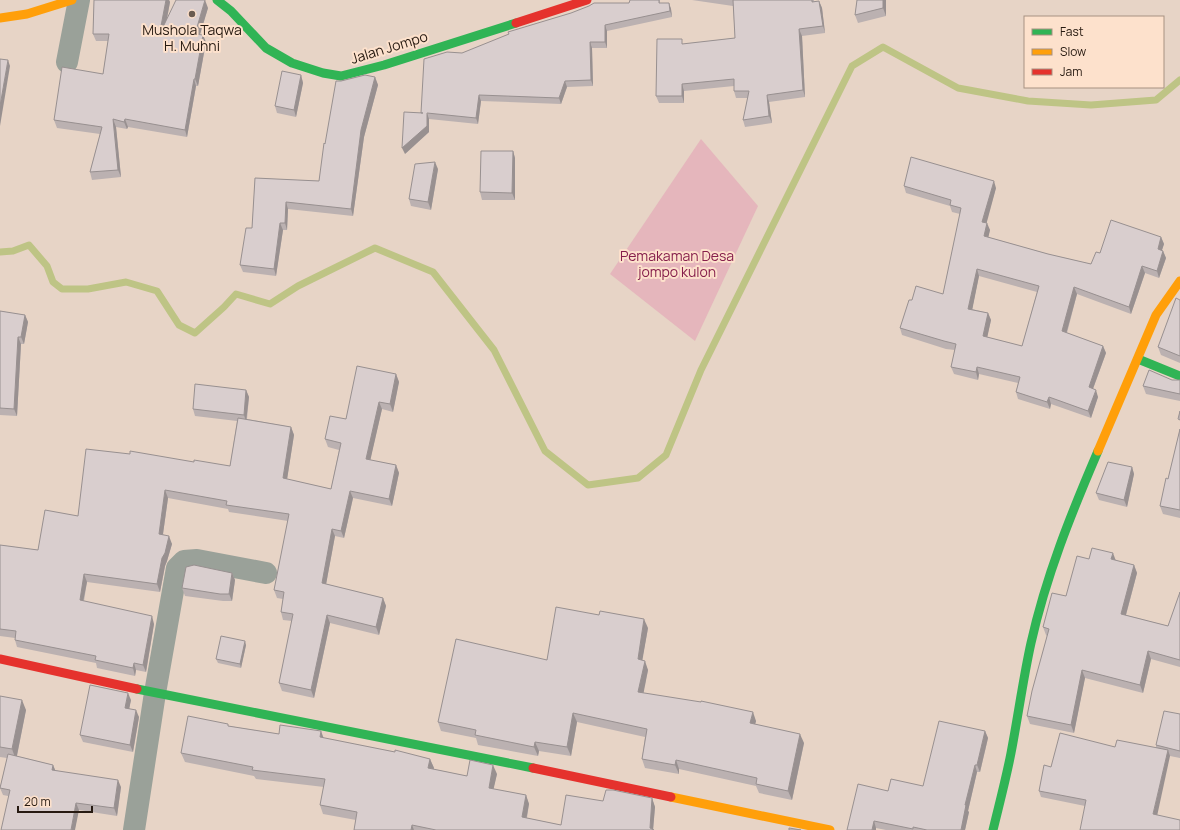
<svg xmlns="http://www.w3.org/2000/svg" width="1180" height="830" font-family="Manrope,sans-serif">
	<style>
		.green { fill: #e5b6bc }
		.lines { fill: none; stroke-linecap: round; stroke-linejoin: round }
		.stream { stroke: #bec485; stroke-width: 7 }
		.street { stroke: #9aa199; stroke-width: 22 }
		.fast { stroke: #30b455; stroke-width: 9 }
		.slow { stroke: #ff9f0a; stroke-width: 9 }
		.jam { stroke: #e5322d; stroke-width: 9 }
		.wall { fill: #bbb1b1; fill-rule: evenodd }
		.shaded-wall { fill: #989090 }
		.building { fill: #d9cece; stroke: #989090; fill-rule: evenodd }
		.poi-dot { fill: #6a5b50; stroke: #fde1cc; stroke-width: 1.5 }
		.labels { text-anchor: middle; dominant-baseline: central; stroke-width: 4; stroke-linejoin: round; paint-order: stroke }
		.poi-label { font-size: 14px; fill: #271a11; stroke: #fde1cc }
		.street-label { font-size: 14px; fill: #271a11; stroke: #fde1cc }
		.park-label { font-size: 14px; fill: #861f4c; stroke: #fde1cc }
	</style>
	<rect width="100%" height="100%" fill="#e7d4c6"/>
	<polygon class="green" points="701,139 758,206 695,341 610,274"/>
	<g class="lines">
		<polyline class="stream" points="0,252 13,251 29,245 47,266 53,282 62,289 88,289 126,282 157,291 179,325 195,333 224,307 236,294 270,304 298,286 375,248 433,272 494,350 545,451 588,485 638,478 666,455 701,370 852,66 883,47 958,88 1028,101 1091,105 1156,100 1180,80"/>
		<g class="street">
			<polyline points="67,62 79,0"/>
			<polyline points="134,830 155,693 177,568 184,561 197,560 266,573"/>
		</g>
		<g class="fast">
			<polyline points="217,0 231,11 266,48 292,63 323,73 341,76 384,65 516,23"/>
			<polyline points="1138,359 1180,376"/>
			<polyline points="137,689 533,768"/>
			<path d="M 993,830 C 999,805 1006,779 1011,753 C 1018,717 1023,679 1031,643 C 1046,576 1071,514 1098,451"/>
		</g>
		<g class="slow">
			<polyline points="0,18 27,14 72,0"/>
			<polyline points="1098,451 1156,315 1180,281"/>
			<polyline points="671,797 830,830"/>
		</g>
		<g class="jam">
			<polyline points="516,23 587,0"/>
			<polyline points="0,659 137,689"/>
			<polyline points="533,768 671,797"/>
		</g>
	</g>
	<g class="wall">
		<polygon points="94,0 169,0 170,2 167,19 208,8 200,34 206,42 198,86 196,86 187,137 128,127 127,129 116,127 121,177 92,180 90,172 100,134 57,128 54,120 103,74 108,41 96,41 93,34"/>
		<polygon points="660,0 660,3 669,3 671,9 672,17 607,31 607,48 592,48 593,86 567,87 561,104 481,101 478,124 429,119 429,132 405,154 462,53 629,3"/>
		<polygon points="692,0 814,0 814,1 819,1 822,8 825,33 802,36 805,97 769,102 772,123 745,127 743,120 748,98 736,98 734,91 734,86 684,91 684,103 659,103 656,96 684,44 735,38 733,6"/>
		<polygon points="857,0 886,0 886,16 858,23 855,15"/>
		<polygon points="301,75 303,83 296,117 277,113 275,106"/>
		<polygon points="375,77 378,85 364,137 353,216 288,209 287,230 283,230 276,276 243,272 240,265 252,228 255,178 319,181 341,81"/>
		<polygon points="513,151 515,158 515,200 482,200 480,192"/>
		<polygon points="438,169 431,210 411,206 409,199"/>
		<path d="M 904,186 L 996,188 L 986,223 L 990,230 L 988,237 L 1048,254 L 1091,264 L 1100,253 L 1161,237 L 1164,244 L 1162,250 L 1163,251 L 1166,258 L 1159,278 L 1145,273 L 1131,314 L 1077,294 L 1067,333 L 1103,346 L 1106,353 L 1093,389 L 1098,397 L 1091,418 L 1051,404 L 1050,409 L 1018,399 L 1016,392 L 1018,383 L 979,374 L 978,380 L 954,374 L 951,367 L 955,350 L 946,349 L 902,335 L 900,328 L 943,294 L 960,214 L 952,212 L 950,206 L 906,193 ZM 979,276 L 1037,292 L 1022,346 L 987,337 L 991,320 L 988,313 L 972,309 Z"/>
		<polygon points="1180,300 1180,363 1161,355 1158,347"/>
		<polygon points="0,311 25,315 28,322 24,344 21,344 17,416 0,415"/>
		<polygon points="396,374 399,382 393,412 382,409 370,460 396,465 399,473 392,506 353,498 344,538 335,536 326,584 383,598 386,606 379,635 330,623 314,698 282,691 279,683 292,621 283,620 281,612 283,599 277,598 274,590 288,521 229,512 228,509 168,498 163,534 172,544 167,561 165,566 160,592 87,582 84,601 154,624 146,672 136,670 135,676 97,668 96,663 17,647 15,640 15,638 0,636 0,545 38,550 78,516 194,462 230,466 237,421 195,416 193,409 246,390 249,397 247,419 291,427 294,435 287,479 331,489 339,450 328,447 325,439 346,419"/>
		<polygon points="1172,380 1180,380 1180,401 1146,394 1143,386"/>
		<polygon points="1180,429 1180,518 1163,514 1160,506 1168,479"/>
		<polygon points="1132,467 1134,474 1127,507 1099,500 1096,493"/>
		<polygon points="1115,560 1134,565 1137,573 1126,615 1168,626 1180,592 1180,667 1151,659 1143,693 1085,678 1074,733 1030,724 1027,716 1047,636 1046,635 1043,627 1066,596"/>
		<polygon points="232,573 235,580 232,601 223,601 185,596 182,588"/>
		<polygon points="648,628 642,660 648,670 643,693 756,721 755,724 804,743 792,800 759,793 756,786 679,769 679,774 645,768 642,759 645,737 577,722 571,756 539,751 538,756 478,745 476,738 441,731 438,722 547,660"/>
		<polygon points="246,645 241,668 218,663 216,659"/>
		<polygon points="0,696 26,710 17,756 53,765 55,770 121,787 117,816 79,810 3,795 0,788 7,758 0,757"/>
		<polygon points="131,700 129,708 139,717 133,752 83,742 80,735"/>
		<polygon points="1180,714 1180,758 1170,756 1085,806 1041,797 1039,791 1051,767 1115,747 1156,748 1156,745"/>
		<polygon points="229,726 279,734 324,738 430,759 434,768 433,769 467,776 497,774 493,789 526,795 529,804 527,818 561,825 603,801 652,798 655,807 653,830 654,830 354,830 356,820 323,814 320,805 324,787 256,779 254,776 185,762 181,753"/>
		<polygon points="985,731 988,738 980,772 977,772 968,811 969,812 965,830 886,830 876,828 876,830 847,830 888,791 923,786"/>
	</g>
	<g class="shaded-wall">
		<polygon points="166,0 169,0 170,2 164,34 161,26"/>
		<polygon points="205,0 208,8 198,41 195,34"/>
		<polygon points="883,0 886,0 886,16 883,8"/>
		<polygon points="819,1 822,8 825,33 823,26"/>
		<polygon points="669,3 671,9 672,17 670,11"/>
		<polygon points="605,25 607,31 607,48 605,42"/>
		<polygon points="799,29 802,36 805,97 803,90"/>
		<polygon points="203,35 206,42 198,86 195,79"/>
		<polygon points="590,42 592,48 593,86 591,80"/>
		<polygon points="8,60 10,66 0,126 0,106"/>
		<polygon points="301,75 303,83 296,117 294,110"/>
		<polygon points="375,77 378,85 364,137 353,216 351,209 361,130"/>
		<polygon points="194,79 196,86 187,137 185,130"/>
		<polygon points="565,81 567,87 561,104 559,98"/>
		<polygon points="682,84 684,91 684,103 682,96"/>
		<polygon points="479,95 481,101 478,124 476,118"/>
		<polygon points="767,95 769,102 772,123 769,116"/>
		<polygon points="427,113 429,119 429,132 405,154 402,148"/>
		<polygon points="113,119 116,127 121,177 118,170"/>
		<polygon points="125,119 128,127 127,129 124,122"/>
		<polygon points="513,151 515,158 515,200 512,193"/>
		<polygon points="435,162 438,169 431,210 428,202"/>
		<polygon points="994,181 996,188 985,229 982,222"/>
		<polygon points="286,202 288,209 287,230 285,223"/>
		<polygon points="280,223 283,230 276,276 274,269"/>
		<polygon points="987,223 990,230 987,243 984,236"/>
		<polygon points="1161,237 1164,244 1160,256 1158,249"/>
		<polygon points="1163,251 1166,258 1159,278 1157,271"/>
		<polygon points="1142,266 1145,273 1131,314 1129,307"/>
		<polygon points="977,269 979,276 971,316 968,309"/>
		<polygon points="1074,287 1077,294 1065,338 1062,331"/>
		<polygon points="988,313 991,320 986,343 983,336"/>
		<polygon points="25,315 28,322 24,344 21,337"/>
		<polygon points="18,337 21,344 17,416 14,409"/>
		<polygon points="1103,346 1106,353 1091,394 1089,387"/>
		<polygon points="977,367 979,374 978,380 976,372"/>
		<polygon points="396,374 399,382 393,412 390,404"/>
		<polygon points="246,390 249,397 246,422 244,415"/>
		<polygon points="1096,390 1098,397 1091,418 1088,411"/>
		<polygon points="1049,397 1051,404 1050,409 1047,402"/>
		<polygon points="379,402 382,409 369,466 366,459"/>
		<polygon points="291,427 294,435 286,486 283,478"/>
		<polygon points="396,465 399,473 392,506 389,499"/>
		<polygon points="1132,467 1134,474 1127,507 1124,500"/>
		<polygon points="165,490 168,498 162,541 159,534"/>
		<polygon points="350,491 353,498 344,538 341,531"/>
		<polygon points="332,529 335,536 325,590 322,583"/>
		<polygon points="169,536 172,544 167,561 165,566 160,592 157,584 162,558"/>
		<polygon points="1113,553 1116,561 1111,559"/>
		<polygon points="1134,565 1137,573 1124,622 1121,614"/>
		<polygon points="232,573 235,580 232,601 229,594"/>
		<polygon points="84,574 87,582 82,607 80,600"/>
		<polygon points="383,598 386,606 379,635 376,627"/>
		<polygon points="327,615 330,623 314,698 311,690"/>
		<polygon points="152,616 154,624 146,672 143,665"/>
		<polygon points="644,619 648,628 641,668 638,659"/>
		<polygon points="245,641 246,645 241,668 240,664"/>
		<polygon points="1148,651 1151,659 1143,693 1140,685"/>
		<polygon points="645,661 648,670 642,701 638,692"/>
		<polygon points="134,663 136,670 135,676 133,668"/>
		<polygon points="1082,670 1085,678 1074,733 1071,725"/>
		<polygon points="128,693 131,700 128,715 125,708"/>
		<polygon points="22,700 26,710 16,760 12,749"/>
		<polygon points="136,710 139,717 133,752 130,745"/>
		<polygon points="753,712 756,721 753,732 750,723"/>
		<polygon points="573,713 577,722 571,756 567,747"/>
		<polygon points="321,731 324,739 320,737"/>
		<polygon points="985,731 988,738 980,772 977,765"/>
		<polygon points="800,734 804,743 792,800 788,791"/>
		<polygon points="535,742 539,751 538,756 534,747"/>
		<polygon points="1168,750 1170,756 1156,821 1153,814"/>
		<polygon points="430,759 434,768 431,777 428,768"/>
		<polygon points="676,760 679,769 679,774 675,765"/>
		<polygon points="53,765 56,772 52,770"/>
		<polygon points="493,765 497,774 492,796 489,788"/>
		<polygon points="975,765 977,772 968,811 969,812 965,830 961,830 965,805"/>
		<polygon points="118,780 121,787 117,816 114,808"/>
		<polygon points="526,795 529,804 525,826 522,817"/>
		<polygon points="652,798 655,807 653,830 650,828"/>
		<polygon points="76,803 79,810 75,830 71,830"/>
		<polygon points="874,821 876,828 876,830 872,830"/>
		<polygon points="412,825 414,830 411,830"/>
	</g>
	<g class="building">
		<polygon points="94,0 166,0 161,26 163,27 176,0 205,0 195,34 203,35 195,79 194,79 185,130 125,119 124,122 113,119 118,170 90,172 102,127 54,120 62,67 103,74 109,34 93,34"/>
		<polygon points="630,0 659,0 659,3 669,3 670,11 605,25 605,42 590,42 591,80 565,81 559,98 479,95 476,118 427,113 427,126 402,148 404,112 423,113 421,113 424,59 447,52 462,53 509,34 508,32 571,13 589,6 594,3 629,3"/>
		<polygon points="733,0 812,0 812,2 819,1 823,26 799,29 803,90 767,95 769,116 743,120 749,91 734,91 734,79 682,84 682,96 656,96 657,39 682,39 682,44 735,38"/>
		<polygon points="857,0 883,0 883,8 855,15"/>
		<polygon points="0,59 8,60 0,106"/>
		<polygon points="282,71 301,75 294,110 275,106"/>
		<polygon points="365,75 375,77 361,130 351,209 286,202 285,223 280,223 274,269 240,265 246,228 252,228 255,178 319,181 324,143 325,144 336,81 341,81"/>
		<polygon points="481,151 513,151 512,193 480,192"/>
		<path d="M 911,157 L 994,181 L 982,222 L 987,223 L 984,236 L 1048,254 L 1091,264 L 1096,252 L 1100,253 L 1111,220 L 1161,237 L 1158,249 L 1163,251 L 1157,271 L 1142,266 L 1129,307 L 1074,287 L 1062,331 L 1103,346 L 1089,387 L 1096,390 L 1088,411 L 1049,397 L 1047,402 L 1016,392 L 1020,377 L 977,367 L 976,372 L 951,367 L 956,344 L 944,341 L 900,328 L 909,300 L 912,300 L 916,286 L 943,294 L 961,208 L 950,205 L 951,200 L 904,186 ZM 977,269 L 1039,286 L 1022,346 L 983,336 L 988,313 L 968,309 Z"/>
		<polygon points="435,162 428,202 409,199 415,164"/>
		<polygon points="1176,298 1180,300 1180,356 1158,347"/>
		<polygon points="0,311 25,315 21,337 18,337 14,409 0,408"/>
		<polygon points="357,366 396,374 390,404 379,402 366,459 396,465 389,499 350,491 341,531 332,529 322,583 383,598 376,627 327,615 311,690 279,683 293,614 281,612 284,592 274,590 289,514 226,505 227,501 165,490 159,534 169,536 165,553 162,558 157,584 84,574 80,600 152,616 143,665 134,663 133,668 95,660 96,656 15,640 16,631 0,629 0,545 38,550 45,510 78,516 86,449 130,454 130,451 194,462 194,460 230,466 238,418 291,427 283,478 331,489 341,443 325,439 330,416 346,419"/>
		<polygon points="1149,370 1172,380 1180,380 1180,394 1143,386"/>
		<polygon points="195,384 246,390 244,415 193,409"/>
		<polygon points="1180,411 1180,420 1178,419"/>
		<polygon points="1180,429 1180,510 1160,506 1166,478 1168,479"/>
		<polygon points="1108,462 1132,467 1124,500 1096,493"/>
		<polygon points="1092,548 1113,553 1111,559 1134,565 1121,614 1168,626 1180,592 1180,660 1148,651 1140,685 1082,670 1071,725 1027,716 1032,691 1049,629 1043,627 1052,593 1066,596 1077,556 1089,559"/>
		<polygon points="194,565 232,573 229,594 220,594 182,588 186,567"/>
		<polygon points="556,607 599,615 600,611 644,619 638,659 645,661 638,692 701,702 701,701 753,712 750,723 800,734 788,791 756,784 757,778 676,760 675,765 642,759 647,729 573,713 567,747 535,742 534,747 475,735 476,730 438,722 456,639 547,660"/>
		<polygon points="221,636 245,641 240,664 216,659"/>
		<polygon points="90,685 128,693 125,708 136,710 130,745 80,735"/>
		<polygon points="0,696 22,700 12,749 0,747"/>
		<polygon points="1164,711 1180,714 1180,751 1156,745"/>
		<polygon points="188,716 228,724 228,726 279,734 280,725 321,731 320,737 395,752 395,750 430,759 428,768 467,776 470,760 493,765 489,788 526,795 522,817 561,825 566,795 603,801 606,790 613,790 652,798 650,828 654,830 436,830 412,825 411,830 354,830 357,812 320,805 325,779 252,770 253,767 181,753"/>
		<polygon points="939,721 985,731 977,765 975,765 965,805 966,805 961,830 927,830 913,827 913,829 874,821 872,830 847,830 858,784 888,791 891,779 923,786"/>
		<polygon points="1060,733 1115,747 1117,740 1168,750 1153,814 1180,820 1180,830 1080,830 1086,800 1039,791 1044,765 1051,767"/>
		<polygon points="8,754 53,765 52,770 118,780 114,808 76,803 71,830 1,830 10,790 0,788"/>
		<polygon points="789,828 801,830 789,830"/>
	</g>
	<circle class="poi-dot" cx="192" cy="14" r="4"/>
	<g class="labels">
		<g class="poi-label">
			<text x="192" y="29">Mushola Taqwa<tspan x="192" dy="16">H. Muhni</tspan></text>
		</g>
		<g class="street-label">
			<text transform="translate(389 47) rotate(-17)">Jalan Jompo</text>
		</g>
		<g class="park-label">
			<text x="677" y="255">Pemakaman Desa<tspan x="677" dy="16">jompo kulon</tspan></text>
		</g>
	</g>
	<rect x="1024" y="16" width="140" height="72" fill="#fde1cc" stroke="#a79181"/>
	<rect x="1032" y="29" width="20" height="6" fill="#30b455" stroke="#a79181"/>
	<text x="1060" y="36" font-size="12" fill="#271a11">Fast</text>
	<rect x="1032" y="49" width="20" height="6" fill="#ff9f0a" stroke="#a79181"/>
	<text x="1060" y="56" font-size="12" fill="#271a11">Slow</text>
	<rect x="1032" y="69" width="20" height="6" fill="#e5322d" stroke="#a79181"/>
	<text x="1060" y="76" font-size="12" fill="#271a11">Jam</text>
	<path d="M18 806v6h74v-6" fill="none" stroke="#271a11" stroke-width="2"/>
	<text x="24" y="806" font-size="12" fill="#271a11" stroke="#fde1cc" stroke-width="3" paint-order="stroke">20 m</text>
</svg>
